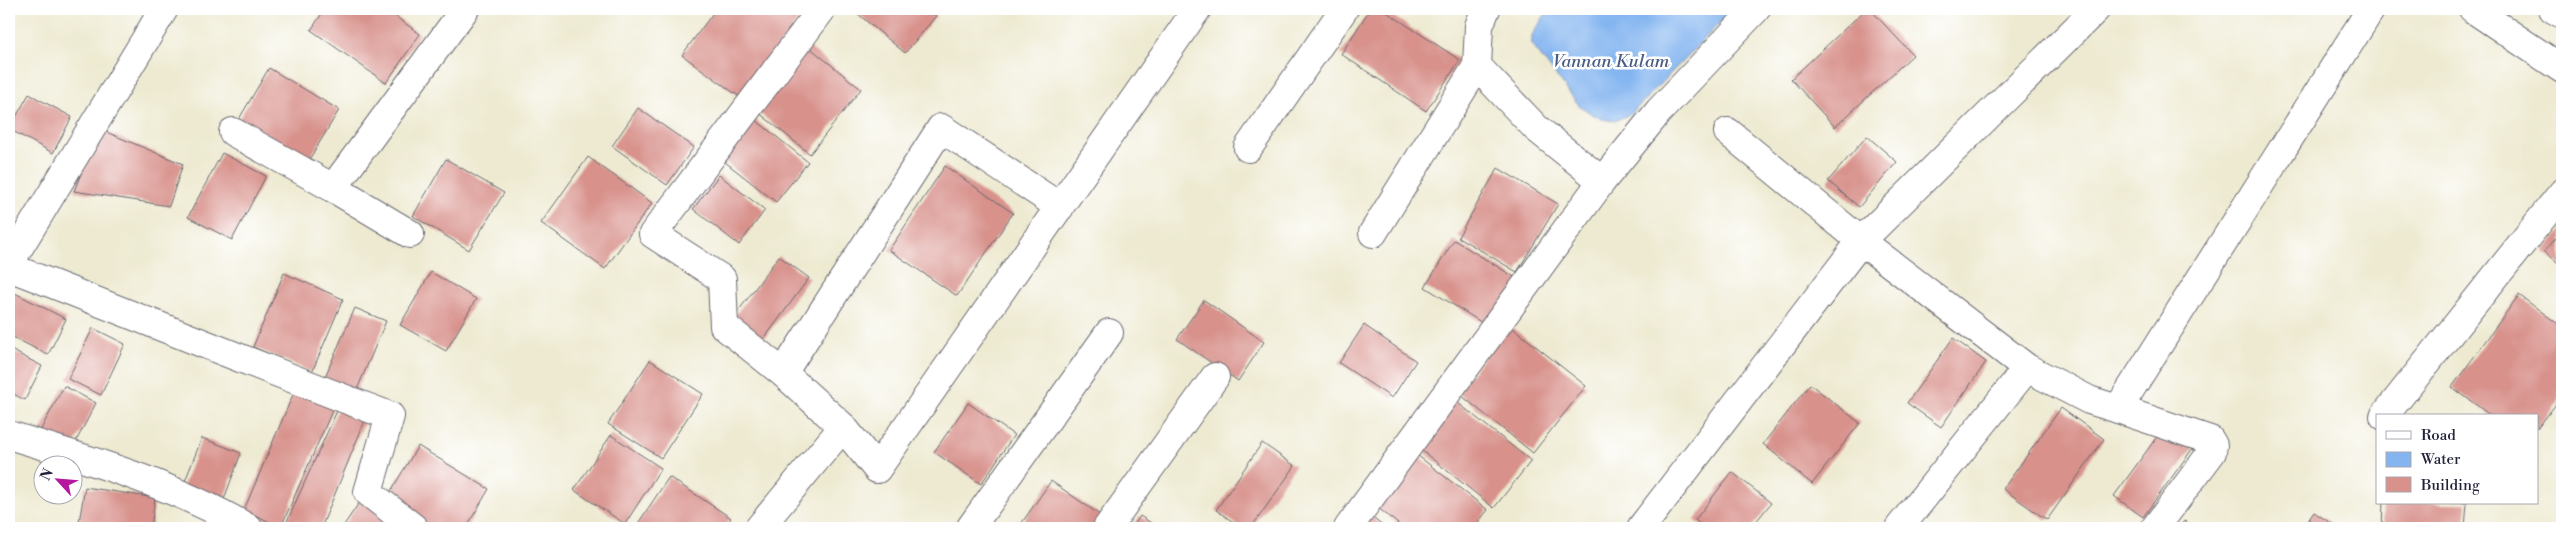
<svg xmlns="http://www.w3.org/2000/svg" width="2571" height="537" font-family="'Libre Bodoni',serif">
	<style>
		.water { fill: #84b5f0; stroke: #536c96 }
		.building { fill: #d8918b }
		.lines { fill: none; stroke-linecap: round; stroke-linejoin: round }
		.minor-casing { stroke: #696870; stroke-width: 30 }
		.major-casing { stroke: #696870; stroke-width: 30 }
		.minor { stroke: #fff; stroke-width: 28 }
		.major { stroke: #fff; stroke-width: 28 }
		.labels { text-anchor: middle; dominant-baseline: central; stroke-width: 5; stroke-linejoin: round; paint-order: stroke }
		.water-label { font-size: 18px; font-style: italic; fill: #495d83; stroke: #fff }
	</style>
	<rect width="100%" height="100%" fill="#fff"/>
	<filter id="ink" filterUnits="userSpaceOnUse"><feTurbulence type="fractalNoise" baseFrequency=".02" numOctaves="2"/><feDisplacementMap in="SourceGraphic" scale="10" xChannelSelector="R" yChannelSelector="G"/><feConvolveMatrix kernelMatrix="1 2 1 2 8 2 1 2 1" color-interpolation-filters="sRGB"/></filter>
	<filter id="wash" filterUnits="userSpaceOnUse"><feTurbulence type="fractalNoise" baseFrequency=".0096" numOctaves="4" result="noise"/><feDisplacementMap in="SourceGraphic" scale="20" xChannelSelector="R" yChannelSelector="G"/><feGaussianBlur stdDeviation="1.12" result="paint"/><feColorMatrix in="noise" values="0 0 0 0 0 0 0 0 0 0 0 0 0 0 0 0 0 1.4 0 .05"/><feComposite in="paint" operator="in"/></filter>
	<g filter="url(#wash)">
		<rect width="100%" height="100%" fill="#eeead2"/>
		<path class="water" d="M 1549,9 L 1733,9 L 1635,110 C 1612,127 1601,121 1579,105 L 1532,45 L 1532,35 Z"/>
		<g id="blocks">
			<g class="building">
				<polygon points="325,9 385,9 420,34 386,83 311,30"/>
				<polygon points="716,9 806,9 741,98 682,55"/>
				<polygon points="852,9 928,9 936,16 905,53"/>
				<polygon points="1370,9 1382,9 1460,60 1426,111 1341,54"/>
				<polygon points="1866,9 1870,9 1913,55 1835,127 1791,79"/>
				<polygon points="809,47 861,89 810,154 758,112"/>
				<polygon points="269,68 339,110 309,160 239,119"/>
				<polygon points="29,94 72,117 53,153 9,129"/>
				<polygon points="638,108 694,147 667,185 612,146"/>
				<polygon points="752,117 808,162 776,202 720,158"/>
				<polygon points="99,129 183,164 169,206 74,191"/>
				<polygon points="1867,136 1897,162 1859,207 1828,181"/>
				<polygon points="222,153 266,176 232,240 188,217"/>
				<polygon points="588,157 652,203 605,269 541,223"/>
				<polygon points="446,159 504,193 469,250 413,216"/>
				<polygon points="945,166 1013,213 957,296 889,250"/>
				<polygon points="1498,168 1558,204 1517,272 1458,237"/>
				<polygon points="719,175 765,210 739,245 693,209"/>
				<polygon points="2562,230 2562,266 2544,251"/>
				<polygon points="1454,240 1521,281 1492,329 1425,287"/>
				<polygon points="779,256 809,278 761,343 731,321"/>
				<polygon points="431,272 476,299 446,351 400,325"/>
				<polygon points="284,273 343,299 312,372 253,347"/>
				<polygon points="9,290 66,319 48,355 9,335"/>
				<polygon points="2519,295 2562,327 2562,396 2537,429 2537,416 2491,416 2452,387"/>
				<polygon points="1204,300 1264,342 1238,381 1177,339"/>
				<polygon points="355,308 386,321 356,392 324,379"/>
				<polygon points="1364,325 1416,361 1392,398 1339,363"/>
				<polygon points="1509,325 1586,386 1533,453 1457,392"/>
				<polygon points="93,328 125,344 101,395 68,379"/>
				<polygon points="1953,338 1986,362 1941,427 1907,403"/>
				<polygon points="9,349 42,366 25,400 9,392"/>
				<polygon points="650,360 703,394 661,458 608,424"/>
				<polygon points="1810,384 1860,423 1812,484 1763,444"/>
				<polygon points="297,385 336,402 281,527 244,510"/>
				<polygon points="64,386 96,403 72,449 39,433"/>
				<polygon points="1453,399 1531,461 1494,508 1416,446"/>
				<polygon points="341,402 368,413 321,528 284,528"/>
				<polygon points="968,403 1014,435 981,484 934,452"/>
				<polygon points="2061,408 2104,439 2047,520 2003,489"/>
				<polygon points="2164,427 2193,448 2143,517 2114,496"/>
				<polygon points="611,435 661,468 625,524 574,490"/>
				<polygon points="202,438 241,453 223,502 183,486"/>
				<polygon points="1262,443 1295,466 1251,528 1242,528 1216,510"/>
				<polygon points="418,446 489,489 466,528 434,528 386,499"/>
				<polygon points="1417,455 1488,510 1473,528 1403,528 1377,507"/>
				<polygon points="1732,472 1771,503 1751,528 1704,528 1695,520"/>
				<polygon points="669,477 731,518 724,528 635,528"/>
				<polygon points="1051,481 1103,517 1096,528 1027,528 1021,524"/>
				<polygon points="85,487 155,498 151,528 78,528"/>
				<polygon points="361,500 404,528 342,528"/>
				<polygon points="2383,503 2467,503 2465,528 2382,528"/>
				<polygon points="2314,512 2338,528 2303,528"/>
				<polygon points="1368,514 1385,528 1357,528"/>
				<polygon points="1140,516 1159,528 1132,528"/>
				<polygon points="2184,521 2197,528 2179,528"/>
			</g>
		</g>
	</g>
	<g filter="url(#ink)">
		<use href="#blocks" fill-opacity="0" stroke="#696870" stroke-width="1"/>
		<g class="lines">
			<g class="minor-casing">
				<g id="minor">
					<polyline points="1486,9 1479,26 1477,66 1536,128 1602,181"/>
					<polyline points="233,132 333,188 465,9"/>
					<polyline points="1728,132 1861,241 2096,9"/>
					<polyline points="1248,148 1344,9"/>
					<polyline points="333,188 410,234"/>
					<polyline points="1373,233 1477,66"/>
					<polyline points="9,264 164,9"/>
					<path d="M 9,267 C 136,316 262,368 390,416 L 368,492 L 414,528"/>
					<polyline points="783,373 724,326 722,279 653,234 822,9"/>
					<polyline points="2384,416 2562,193"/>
					<polyline points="843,427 783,373 941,128 1060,207"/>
					<path d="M 9,435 C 91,460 174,485 248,528"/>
					<polyline points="759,528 843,427 877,469 1197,9"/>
					<polyline points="973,528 971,527 1109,333"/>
					<polyline points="1107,528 1215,377"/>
					<polyline points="1348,528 1602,181 1659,111 1756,9"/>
					<polyline points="1641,528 1861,241 2027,368 2089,400 2118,409"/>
					<polyline points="1899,528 2027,368"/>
					<polyline points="2155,528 2212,452 2213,445 2210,440 2118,409 2371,9"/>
				</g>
			</g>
			<g class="major-casing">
				<g id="major">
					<polyline points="2473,9 2562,69"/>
					<polyline points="2553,9 2562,14"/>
				</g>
			</g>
			<use href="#minor" class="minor"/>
			<use href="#major" class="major"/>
		</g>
	</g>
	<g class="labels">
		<g class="water-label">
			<text x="1611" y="61">Vannan Kulam</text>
		</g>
	</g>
	<rect width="2571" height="537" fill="none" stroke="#fff" stroke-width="30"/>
	<rect x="2376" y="414" width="162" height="90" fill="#ffffff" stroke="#a7a7b1"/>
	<rect x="2386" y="431" width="25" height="8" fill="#ffffff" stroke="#a7a7b1"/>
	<text x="2421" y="440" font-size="15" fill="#22223b">Road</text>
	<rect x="2386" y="452" width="25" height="15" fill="#84b5f0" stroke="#a7a7b1"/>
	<text x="2421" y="464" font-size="15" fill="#22223b">Water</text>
	<rect x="2386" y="477" width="25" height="15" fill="#d8918b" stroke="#a7a7b1"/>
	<text x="2421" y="490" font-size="15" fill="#22223b">Building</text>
	<g transform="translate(58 480) rotate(296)"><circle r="24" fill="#ffffff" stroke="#a7a7b1"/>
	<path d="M0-4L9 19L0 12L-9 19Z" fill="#b5179e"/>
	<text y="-8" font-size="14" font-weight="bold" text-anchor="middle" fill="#22223b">N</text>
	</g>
</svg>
